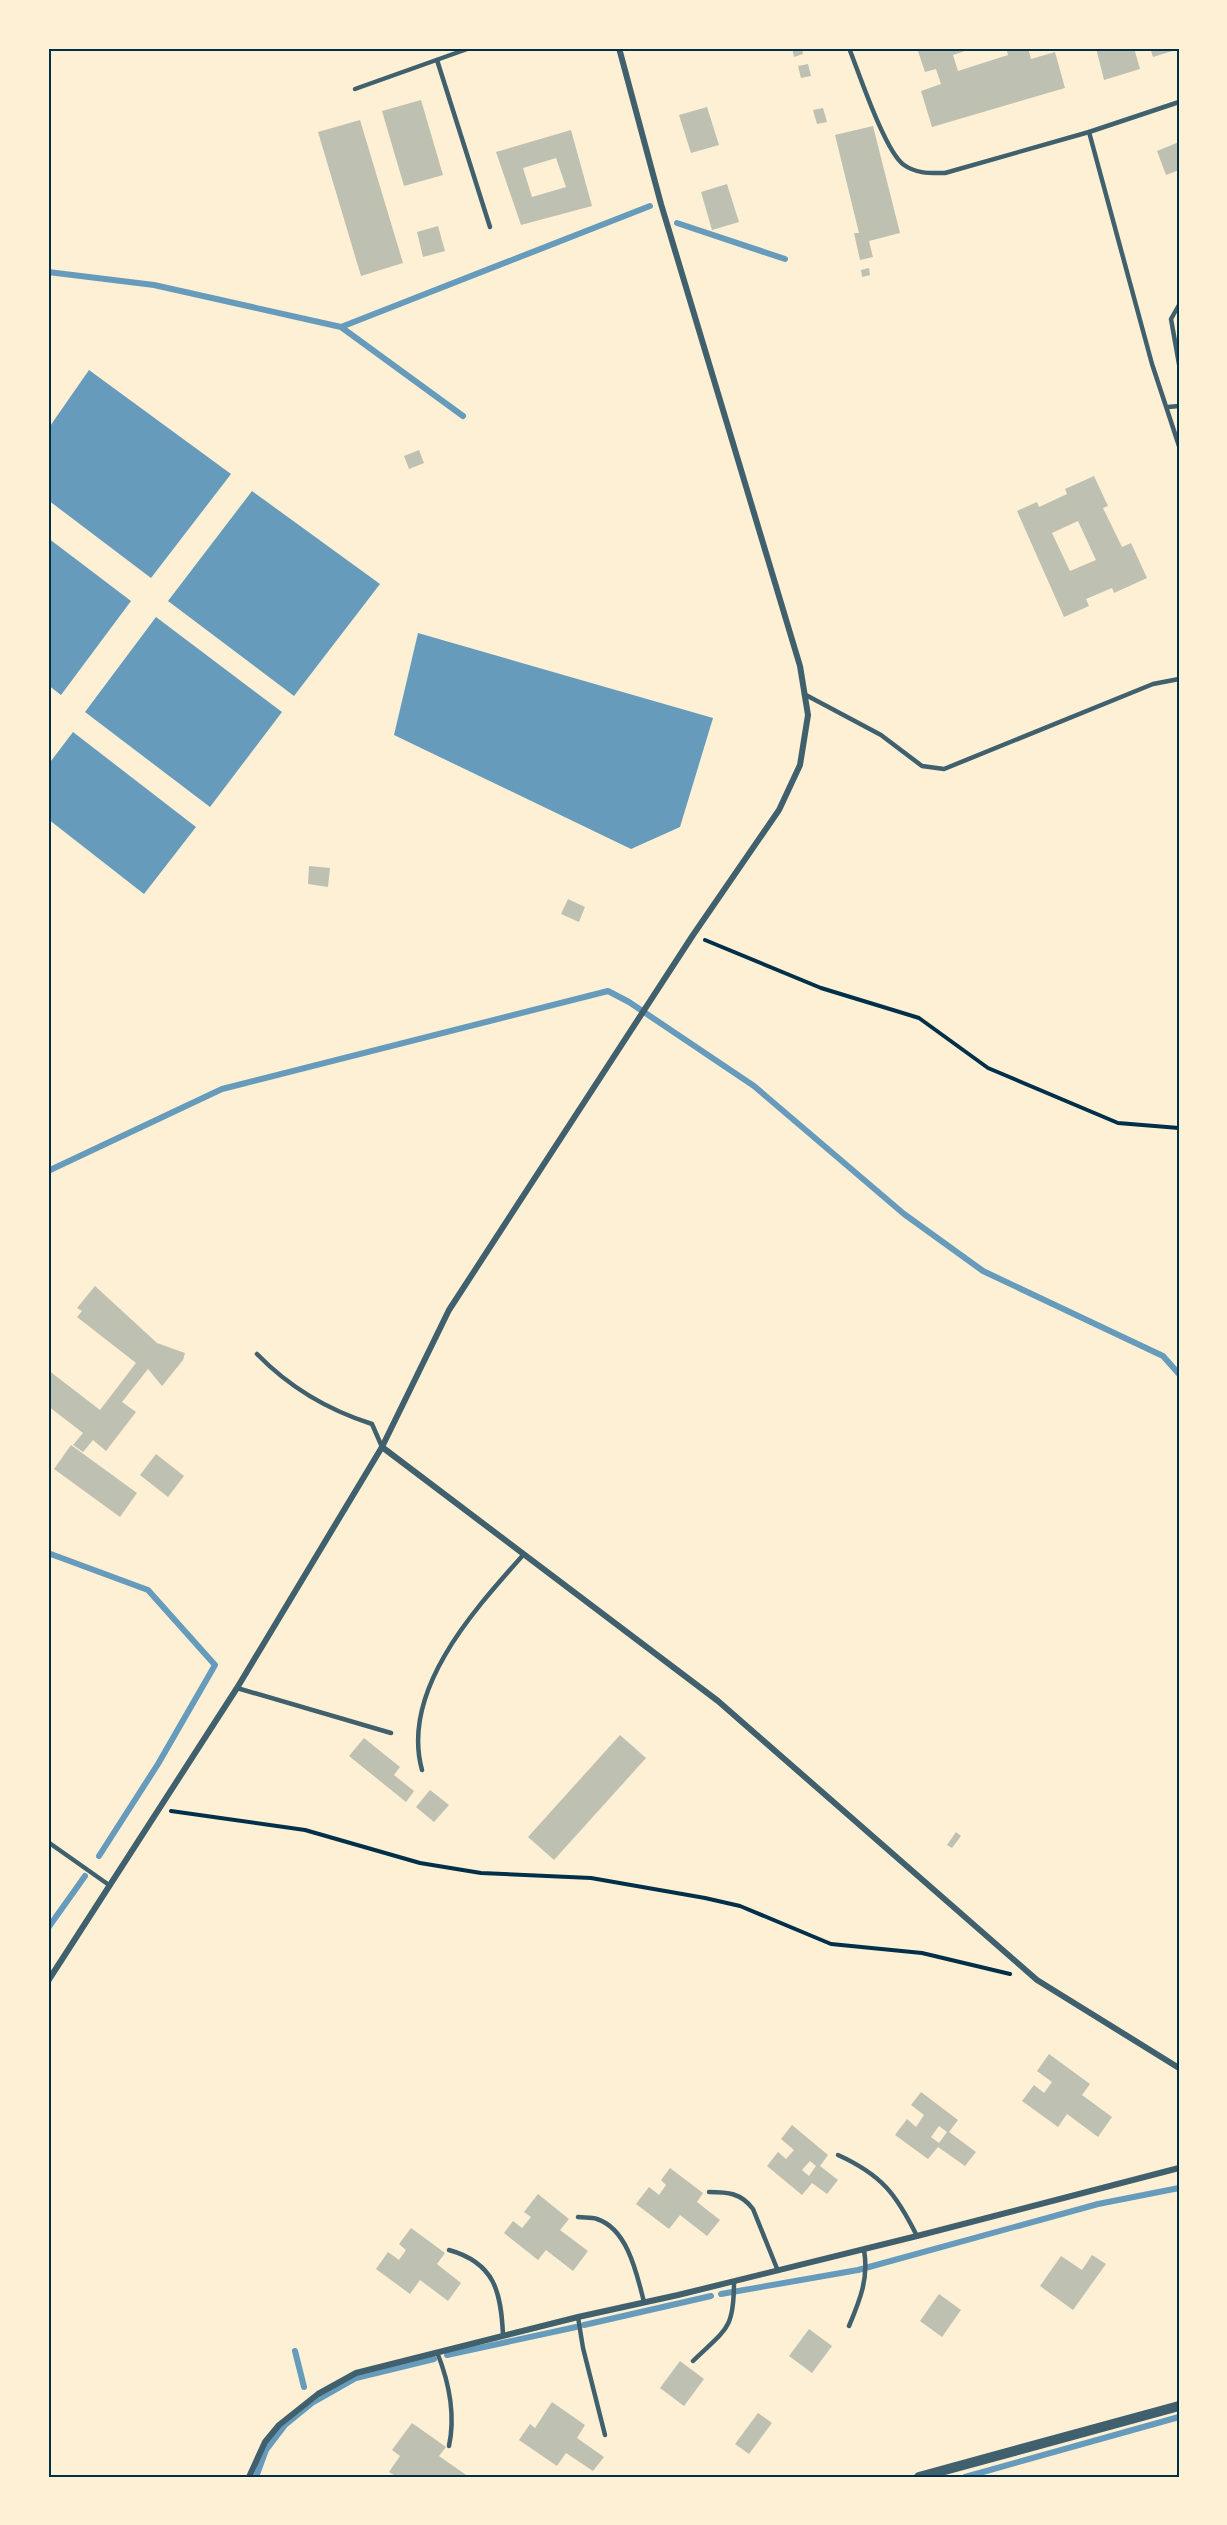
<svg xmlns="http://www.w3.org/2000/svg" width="1227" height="2525" font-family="'Fira Sans Condensed',sans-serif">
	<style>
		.water { fill: #669bbc }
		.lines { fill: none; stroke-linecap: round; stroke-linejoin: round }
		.stream { stroke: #669bbc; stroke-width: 6 }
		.building { fill: #bec0b2; fill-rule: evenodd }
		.path { stroke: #003049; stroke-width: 4 }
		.service { stroke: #3f606c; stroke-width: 4.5 }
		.minor { stroke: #3f606c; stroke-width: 6 }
		.tertiary { stroke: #3f606c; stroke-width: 10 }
		.neatline { fill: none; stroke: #003049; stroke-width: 2 }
	</style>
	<rect width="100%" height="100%" fill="#fdf0d5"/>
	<g class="water">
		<polygon points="89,370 231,474 151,578 48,500 48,429"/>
		<polygon points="252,491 380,584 294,696 168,601"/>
		<polygon points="48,538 131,601 61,695 48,685"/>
		<polygon points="156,617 282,712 210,807 85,712"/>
		<polygon points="418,633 713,718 680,827 631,849 394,735"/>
		<polygon points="73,732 196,827 144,894 48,819 48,765"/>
	</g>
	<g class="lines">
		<g class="stream">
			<polyline points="677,223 785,259"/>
			<polyline points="48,272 154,285 341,327 463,416"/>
			<polyline points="341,327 650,206"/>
			<polyline points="48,1171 222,1089 608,991 629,1002 754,1086 904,1214 983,1271 1163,1356 1179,1374"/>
			<polyline points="48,1553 148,1590 215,1665 158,1764 99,1856"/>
			<polyline points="48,1928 85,1876"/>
			<polyline points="721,2294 858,2270 1098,2204 1179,2188"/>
			<polyline points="584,2325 711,2296"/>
			<polyline points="295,2351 304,2387"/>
			<polyline points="447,2355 576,2327"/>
			<polyline points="256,2477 266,2450 285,2425 312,2403 356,2378 434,2359"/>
			<polyline points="965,2477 1179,2417"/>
		</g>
	</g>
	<g class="building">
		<polygon points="792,48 802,48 803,54 794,57"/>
		<polygon points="917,48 974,48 953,55 958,71 1008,55 1006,48 1028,48 1031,59 1055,52 1065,88 932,127 921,91 941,84 936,69 925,72"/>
		<polygon points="1096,48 1134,48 1140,69 1104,80"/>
		<polygon points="1150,48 1179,48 1179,49 1153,57"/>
		<polygon points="808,64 811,76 801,78 798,66"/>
		<polygon points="421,100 443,175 404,186 382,111"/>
		<polygon points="707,107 719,145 691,153 679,115"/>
		<polygon points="823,108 827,122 817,124 813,110"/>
		<polygon points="360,120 403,263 361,276 318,132"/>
		<polygon points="873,126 900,233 869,241 873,257 860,260 854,233 859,233 835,135"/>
		<path d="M 571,130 L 592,206 L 521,225 L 496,152 ZM 556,158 L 566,187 L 532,197 L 523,168 Z"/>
		<polygon points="1179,142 1179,170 1166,175 1157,151"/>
		<polygon points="727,184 739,222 712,230 701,192"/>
		<polygon points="438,226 445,251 423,257 417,232"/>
		<polygon points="869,268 870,275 862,277 861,270"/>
		<polygon points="419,450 424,463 409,469 404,456"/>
		<path d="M 1094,476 L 1108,506 L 1103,508 L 1122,547 L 1131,543 L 1147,578 L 1114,593 L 1112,588 L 1086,599 L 1089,606 L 1064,617 L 1017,511 L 1037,502 L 1039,507 L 1067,494 L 1065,489 ZM 1078,521 L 1096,560 L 1070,571 L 1052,533 Z"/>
		<polygon points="309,866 330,868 328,887 308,884"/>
		<polygon points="568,899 585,907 579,922 561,914"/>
		<polygon points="95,1286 157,1343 185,1353 183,1360 162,1386 148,1369 122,1402 136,1412 106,1451 93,1440 83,1452 73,1445 83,1433 48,1406 48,1370 100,1410 136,1363 77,1317 82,1311 77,1308"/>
		<polygon points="71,1445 137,1493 120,1517 54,1469"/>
		<polygon points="156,1454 184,1476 168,1497 140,1475"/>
		<polygon points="620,1735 646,1758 554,1860 528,1837"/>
		<polygon points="364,1738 400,1767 394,1775 414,1791 406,1802 349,1756"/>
		<polygon points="430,1790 449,1805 434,1822 416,1807"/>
		<polygon points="956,1832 961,1836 952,1848 947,1845"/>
		<polygon points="1049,2054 1090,2084 1082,2095 1112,2117 1098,2137 1067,2114 1058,2127 1022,2101 1034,2085 1044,2093 1052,2082 1037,2071"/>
		<path d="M 921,2092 L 958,2120 L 949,2132 L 976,2152 L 965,2166 L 938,2147 L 928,2159 L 895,2135 L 907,2119 L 916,2127 L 924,2115 L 911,2105 ZM 939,2126 L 947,2132 L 939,2143 L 931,2137 Z"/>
		<path d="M 792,2125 L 828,2155 L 820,2166 L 838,2180 L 827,2194 L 812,2183 L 802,2195 L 767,2166 L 778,2152 L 786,2159 L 794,2150 L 781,2139 ZM 810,2161 L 816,2166 L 809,2176 L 802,2170 Z"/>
		<polygon points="670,2168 703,2193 697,2202 720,2220 707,2236 680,2215 669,2229 636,2204 649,2187 659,2195 666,2185 661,2180"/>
		<polygon points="538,2194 569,2219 560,2230 588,2251 573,2271 546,2250 538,2260 504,2233 513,2221 522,2228 531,2217 524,2212"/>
		<polygon points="411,2228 445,2253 437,2264 461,2283 448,2301 420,2280 410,2294 376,2269 388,2252 399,2260 406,2250 399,2244"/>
		<polygon points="1092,2255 1106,2264 1073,2310 1040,2286 1061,2256 1082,2270"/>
		<polygon points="939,2294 961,2310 942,2337 920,2321"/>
		<polygon points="809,2329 832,2346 812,2373 789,2356"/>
		<polygon points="680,2361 704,2379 684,2406 660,2388"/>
		<polygon points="552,2402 585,2425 577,2438 604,2457 593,2471 566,2453 557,2466 519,2440 530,2424 535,2428"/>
		<polygon points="758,2413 772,2423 749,2454 735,2444"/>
		<polygon points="412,2423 446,2447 439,2456 469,2477 397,2477 389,2472 400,2456 392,2450"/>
	</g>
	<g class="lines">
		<g class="path">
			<polyline points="705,940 821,988 919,1018 988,1068 1118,1123 1179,1128"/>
			<polyline points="171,1811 305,1830 420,1863 481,1873 591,1878 705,1898 740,1906 831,1944 922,1953 1010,1974"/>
		</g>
		<g class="service">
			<path d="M 849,48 C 859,73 885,152 904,165 C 917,174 930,173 945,173 L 1089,132 L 1179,102"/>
			<polyline points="437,60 490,227"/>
			<polyline points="355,89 470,48"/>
			<polyline points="1089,132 1152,364 1179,446"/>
			<polyline points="1179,305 1171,319 1179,364"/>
			<polyline points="1168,407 1179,406"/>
			<polyline points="804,694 881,735 922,766 944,769 1153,684 1179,679"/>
			<path d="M 257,1354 C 289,1387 328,1410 372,1424 L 382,1447"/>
			<polyline points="237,1688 391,1733"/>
			<path d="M 422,1770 C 400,1690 475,1609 524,1554"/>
			<polyline points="48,1842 109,1885"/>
			<path d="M 838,2155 C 882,2175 896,2194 917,2236"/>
			<path d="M 709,2192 C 728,2192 741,2193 753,2209 L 778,2271"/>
			<path d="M 578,2217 C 584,2218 591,2217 597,2219 C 628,2229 637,2275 644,2302"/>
			<path d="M 449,2250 C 495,2263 501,2292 503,2335"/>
			<polyline points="578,2317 583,2348 605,2435"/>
			<path d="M 849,2326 C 860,2300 869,2278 864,2250"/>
			<path d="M 437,2352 C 449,2382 456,2413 449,2446"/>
			<path d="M 693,2361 C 726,2329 734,2330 734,2282"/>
		</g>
		<g class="minor">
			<polyline points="382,1447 718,1701 1037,1980 1179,2068"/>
			<polyline points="48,1981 237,1688 382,1447 449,1310 693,935 779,810 800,765 808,715 800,666 661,204 619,48"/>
			<polyline points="249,2477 265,2442 279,2425 318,2394 356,2373 578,2317 678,2295 917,2236 1179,2168"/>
		</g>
		<polyline class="tertiary" points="919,2477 1179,2406"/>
	</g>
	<rect width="1227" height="2525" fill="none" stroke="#fdf0d5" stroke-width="99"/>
	<rect x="50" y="50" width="1128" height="2426" class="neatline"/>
</svg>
